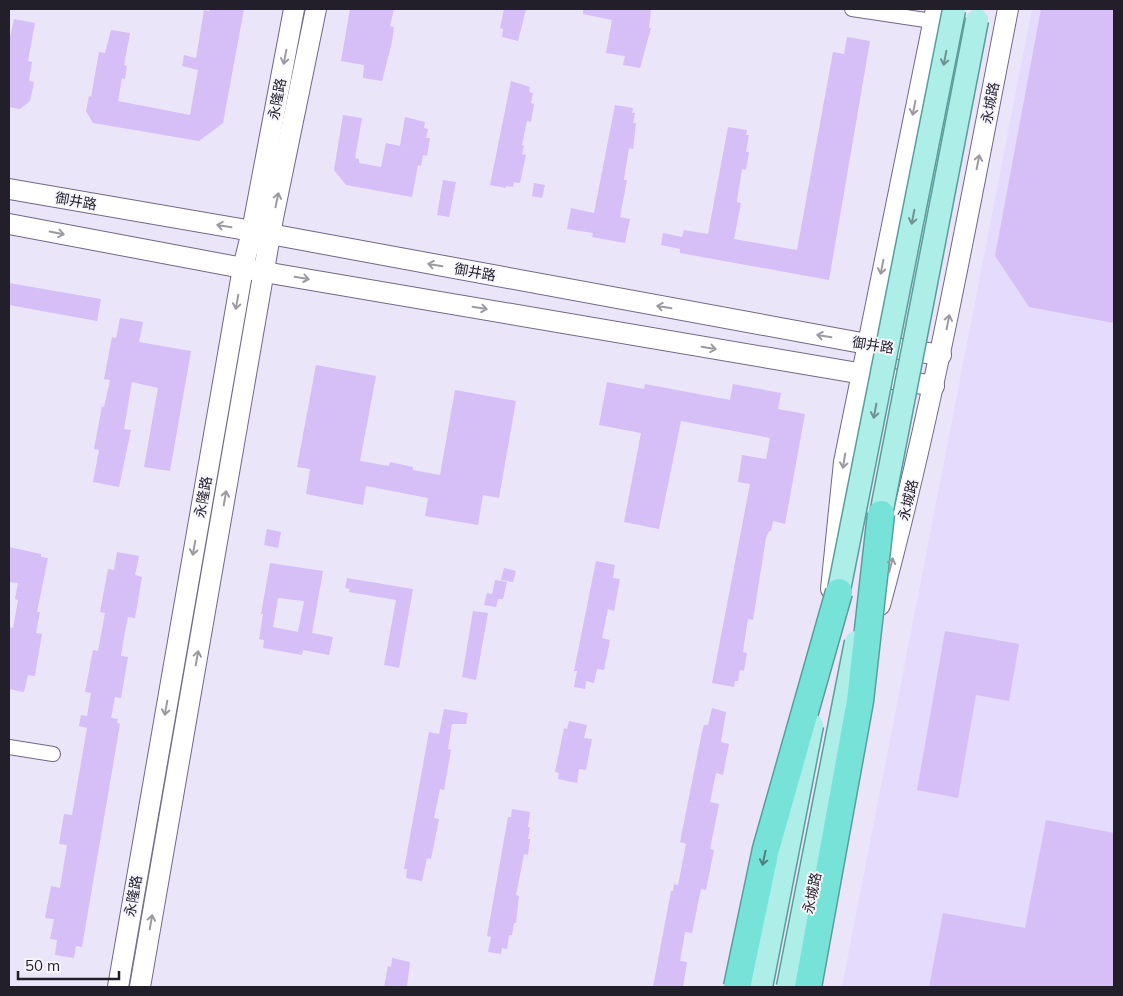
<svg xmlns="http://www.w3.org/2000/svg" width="1123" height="996" font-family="Mulish,'Noto Sans SC',sans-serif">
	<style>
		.built { fill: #e4dbfd }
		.building { fill: #d6bef6; fill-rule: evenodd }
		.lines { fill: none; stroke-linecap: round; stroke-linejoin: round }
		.street-casing { stroke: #716886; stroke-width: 16 }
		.secondary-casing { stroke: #716886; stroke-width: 22 }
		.street { stroke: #fff; stroke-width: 14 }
		.secondary { stroke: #fff; stroke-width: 20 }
		.primary-bridge-casing { stroke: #599e9b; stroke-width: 25; stroke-linecap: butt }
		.highway-bridge-casing { stroke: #599e9b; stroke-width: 29; stroke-linecap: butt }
		.primary-bridge { stroke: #adeee8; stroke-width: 22 }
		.highway-bridge { stroke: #77e3d8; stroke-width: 26 }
		.oneway { stroke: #9c9aa0 }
		.oneway2 { stroke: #6e9193 }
		.oneway3 { stroke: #4c8182 }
		.labels { text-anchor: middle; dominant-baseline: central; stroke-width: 4; stroke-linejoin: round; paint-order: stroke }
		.street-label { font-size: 14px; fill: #221f2b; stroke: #f7f5fc }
	</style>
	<rect width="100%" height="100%" fill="#ebe5fa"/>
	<polygon class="built" points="1032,9 1114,9 1114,987 842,987"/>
	<g class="building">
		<polygon points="210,9 244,9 223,123 199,141 93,123 86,111 89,96 91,97 99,52 105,53 111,30 130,33 124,65 127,66 125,79 122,78 118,101 190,115 198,70 182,66 184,55 196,58 204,10 209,11"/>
		<polygon points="350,9 394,9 390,26 394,27 392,42 382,81 363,78 364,65 341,61"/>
		<polygon points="504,9 526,9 518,41 502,37 503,29 500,28"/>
		<polygon points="583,9 651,9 649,28 651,28 640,68 623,65 625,56 606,53 612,20 583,14"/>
		<polygon points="1041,9 1114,9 1114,323 1029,307 995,256"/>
		<polygon points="14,19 35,23 28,61 32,62 29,81 34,82 30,101 20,109 9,107 9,36 10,37"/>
		<polygon points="847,37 870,41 829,280 680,253 680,249 661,245 663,233 682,237 684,230 708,234 728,127 747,130 746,135 749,135 746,152 749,152 746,170 742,169 738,194 737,202 741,203 734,239 797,250 833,52 844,54"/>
		<polygon points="511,81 530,87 529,92 533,93 531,103 534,104 531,122 527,121 522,145 524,146 522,154 526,155 520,183 514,182 513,187 506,186 506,188 490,185"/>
		<polygon points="615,105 633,108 632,113 635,113 633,123 636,123 633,149 629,148 625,172 624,180 627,180 620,217 630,219 625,243 592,237 593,233 567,229 571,208 594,213"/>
		<polygon points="343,115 362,118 355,158 359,159 359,163 381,167 386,143 400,146 405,117 425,122 424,128 428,129 426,138 430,138 427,156 423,155 421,166 418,165 412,197 346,185 334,170"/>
		<polygon points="443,180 456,182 449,217 437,215"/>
		<polygon points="534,183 545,185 542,198 532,196"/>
		<polygon points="9,283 101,299 97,321 9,305"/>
		<polygon points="120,318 143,322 139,342 191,351 170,471 144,467 158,388 132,382 124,429 131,430 119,487 93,482 99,450 94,449 102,406 104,407 110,380 104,379 112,337 116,338"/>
		<polygon points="316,365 376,376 360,461 389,466 390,462 413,467 413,470 440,475 455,390 516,401 499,498 483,495 478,525 425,516 428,498 366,486 363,505 306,494 310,469 297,467"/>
		<polygon points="607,382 644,389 645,384 730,400 733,384 781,393 778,409 805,414 785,524 773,521 771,531 769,531 766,538 753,620 748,619 744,644 743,652 747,653 744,671 740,670 738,681 735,681 734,687 712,683 750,484 738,482 742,455 766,459 770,438 681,421 659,529 624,522 641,433 599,425"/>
		<polygon points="267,529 281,532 278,548 264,545"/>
		<polygon points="9,547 41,554 41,557 48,558 37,612 40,612 36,633 42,634 37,663 35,676 28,675 24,692 9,689 9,627 13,628 18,600 15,599 18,583 9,582"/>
		<polygon points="117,552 139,556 135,575 142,577 135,618 128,617 124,637 121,656 128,657 121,698 115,697 111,718 118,719 117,723 120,724 82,947 76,946 74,958 55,955 57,940 50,939 54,919 45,918 51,886 60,888 67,845 59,844 64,814 72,815 87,728 79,726 81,715 87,716 91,693 85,692 93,650 98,651 105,613 100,612 108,569 114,570"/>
		<polygon points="596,561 615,565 613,578 620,579 614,611 608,609 602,638 610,640 604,670 597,669 594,683 586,681 585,689 574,687 577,671 574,671"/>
		<path d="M 270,563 L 323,571 L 312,633 L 333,637 L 329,655 L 303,650 L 302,655 L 263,648 L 264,640 L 259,639 L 263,614 L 261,614 ZM 278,598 L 304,601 L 298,632 L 273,627 Z"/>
		<polygon points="504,568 516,571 513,582 501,580"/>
		<polygon points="347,578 413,589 399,668 384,665 396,600 349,592 350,589 345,588"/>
		<polygon points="495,580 507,582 503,599 498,599 496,607 484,605 487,593 492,594"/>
		<polygon points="473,611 488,613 476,680 462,677"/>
		<polygon points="945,631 1019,644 1009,701 976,695 958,798 917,790"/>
		<polygon points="712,708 726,712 721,742 729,744 723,775 716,773 710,802 719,804 710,849 714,850 706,890 701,889 692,933 685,932 680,961 687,962 683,987 653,987 671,891 673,891 674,884 678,885 686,844 680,842 702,732 704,725 708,725"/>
		<polygon points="444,709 468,713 466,724 452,724 448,749 451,750 444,790 440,789 434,818 439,819 431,859 427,858 422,881 406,878 407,869 404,869 429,732 439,734"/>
		<polygon points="569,721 587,725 584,738 592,739 586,770 579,769 577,783 558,779 559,773 555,772 564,728 567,729"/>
		<polygon points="512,809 530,812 528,827 530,827 528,839 530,839 528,855 524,854 516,895 519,896 516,923 514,923 512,935 509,935 507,949 502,948 501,954 488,952 491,937 487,936 508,817 511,817"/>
		<polygon points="1046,820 1114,833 1114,987 929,987 943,913 1025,928"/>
		<polygon points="392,958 410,962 407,987 384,987 388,966 391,967"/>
	</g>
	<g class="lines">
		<g class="street-casing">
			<g id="street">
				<polyline points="852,9 932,21"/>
				<polyline points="9,747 53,754"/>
			</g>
		</g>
		<g class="secondary-casing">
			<g id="secondary">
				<polyline points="9,189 270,234 867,344 941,355"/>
				<polyline points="9,224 264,272 934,386"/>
				<polyline points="831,589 844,462 936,9"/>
				<path d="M 880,605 C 933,409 969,209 1008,9"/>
				<polyline points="118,987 243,268 252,231 294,9"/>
				<polyline points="140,987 273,218 316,9"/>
			</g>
		</g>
		<use href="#street" class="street"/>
		<use href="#secondary" class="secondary"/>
		<g class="primary-bridge-casing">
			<g id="primary-bridge">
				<polyline points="878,530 977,20"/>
				<polyline points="835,610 954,10"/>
				<polyline points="761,987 812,725"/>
				<polyline points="788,987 856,642"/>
			</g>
		</g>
		<g class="highway-bridge-casing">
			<g id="highway-bridge">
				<polyline points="737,987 766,849 839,592"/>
				<polyline points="808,987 860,701 881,514"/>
			</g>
		</g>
		<use href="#primary-bridge" class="primary-bridge"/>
		<use href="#highway-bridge" class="highway-bridge"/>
	</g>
	<defs><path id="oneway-shaft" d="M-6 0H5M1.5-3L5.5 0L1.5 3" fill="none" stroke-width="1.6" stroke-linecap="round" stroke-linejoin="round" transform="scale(1.25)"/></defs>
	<g class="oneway">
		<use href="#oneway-shaft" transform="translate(285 57) rotate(101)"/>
		<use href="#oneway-shaft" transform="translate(914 108) rotate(101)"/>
		<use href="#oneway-shaft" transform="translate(978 162) rotate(-79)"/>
		<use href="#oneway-shaft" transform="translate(277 200) rotate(-78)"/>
		<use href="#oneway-shaft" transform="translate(224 226) rotate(-170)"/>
		<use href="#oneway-shaft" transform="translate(57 233) rotate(11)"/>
		<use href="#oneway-shaft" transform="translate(435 265) rotate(-170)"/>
		<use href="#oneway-shaft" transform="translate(882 267) rotate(101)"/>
		<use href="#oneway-shaft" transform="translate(302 278) rotate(9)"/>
		<use href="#oneway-shaft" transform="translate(237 302) rotate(100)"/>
		<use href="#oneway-shaft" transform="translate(664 307) rotate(-170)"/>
		<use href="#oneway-shaft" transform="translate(480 308) rotate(10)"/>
		<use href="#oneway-shaft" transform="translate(948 322) rotate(-79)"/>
		<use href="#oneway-shaft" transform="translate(824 336) rotate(-170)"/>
		<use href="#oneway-shaft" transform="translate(709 348) rotate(10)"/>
		<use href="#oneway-shaft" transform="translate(844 461) rotate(99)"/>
		<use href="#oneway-shaft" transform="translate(225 498) rotate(-80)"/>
		<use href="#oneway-shaft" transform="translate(194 548) rotate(100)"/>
		<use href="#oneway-shaft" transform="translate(891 565) rotate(-75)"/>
		<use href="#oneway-shaft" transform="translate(197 658) rotate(-80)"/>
		<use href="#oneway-shaft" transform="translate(166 708) rotate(100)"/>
		<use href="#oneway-shaft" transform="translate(151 922) rotate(-80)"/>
	</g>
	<g class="oneway2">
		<use href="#oneway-shaft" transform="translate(945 58) rotate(101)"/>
		<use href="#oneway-shaft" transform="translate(913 217) rotate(101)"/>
		<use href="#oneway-shaft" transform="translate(875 411) rotate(101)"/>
	</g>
	<use class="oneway3" href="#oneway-shaft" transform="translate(764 858) rotate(102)"/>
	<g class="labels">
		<g class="street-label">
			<text transform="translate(277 99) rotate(-79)">永隆路</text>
			<text transform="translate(990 103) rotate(-79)">永城路</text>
			<text transform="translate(76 201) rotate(10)">御井路</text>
			<text transform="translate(475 272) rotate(10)">御井路</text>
			<text transform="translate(873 345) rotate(9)">御井路</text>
			<text transform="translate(203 497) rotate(-80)">永隆路</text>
			<text transform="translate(908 500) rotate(-76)">永城路</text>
			<text transform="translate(812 893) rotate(-78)">永城路</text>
			<text transform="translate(133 896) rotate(-80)">永隆路</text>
		</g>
	</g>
	<rect width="1123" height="996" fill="none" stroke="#221f2b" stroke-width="20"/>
	<path d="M18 971v8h101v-8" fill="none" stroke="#221f2b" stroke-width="2.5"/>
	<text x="25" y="971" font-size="15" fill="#221f2b" stroke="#f7f5fc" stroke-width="4" paint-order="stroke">50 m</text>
</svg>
